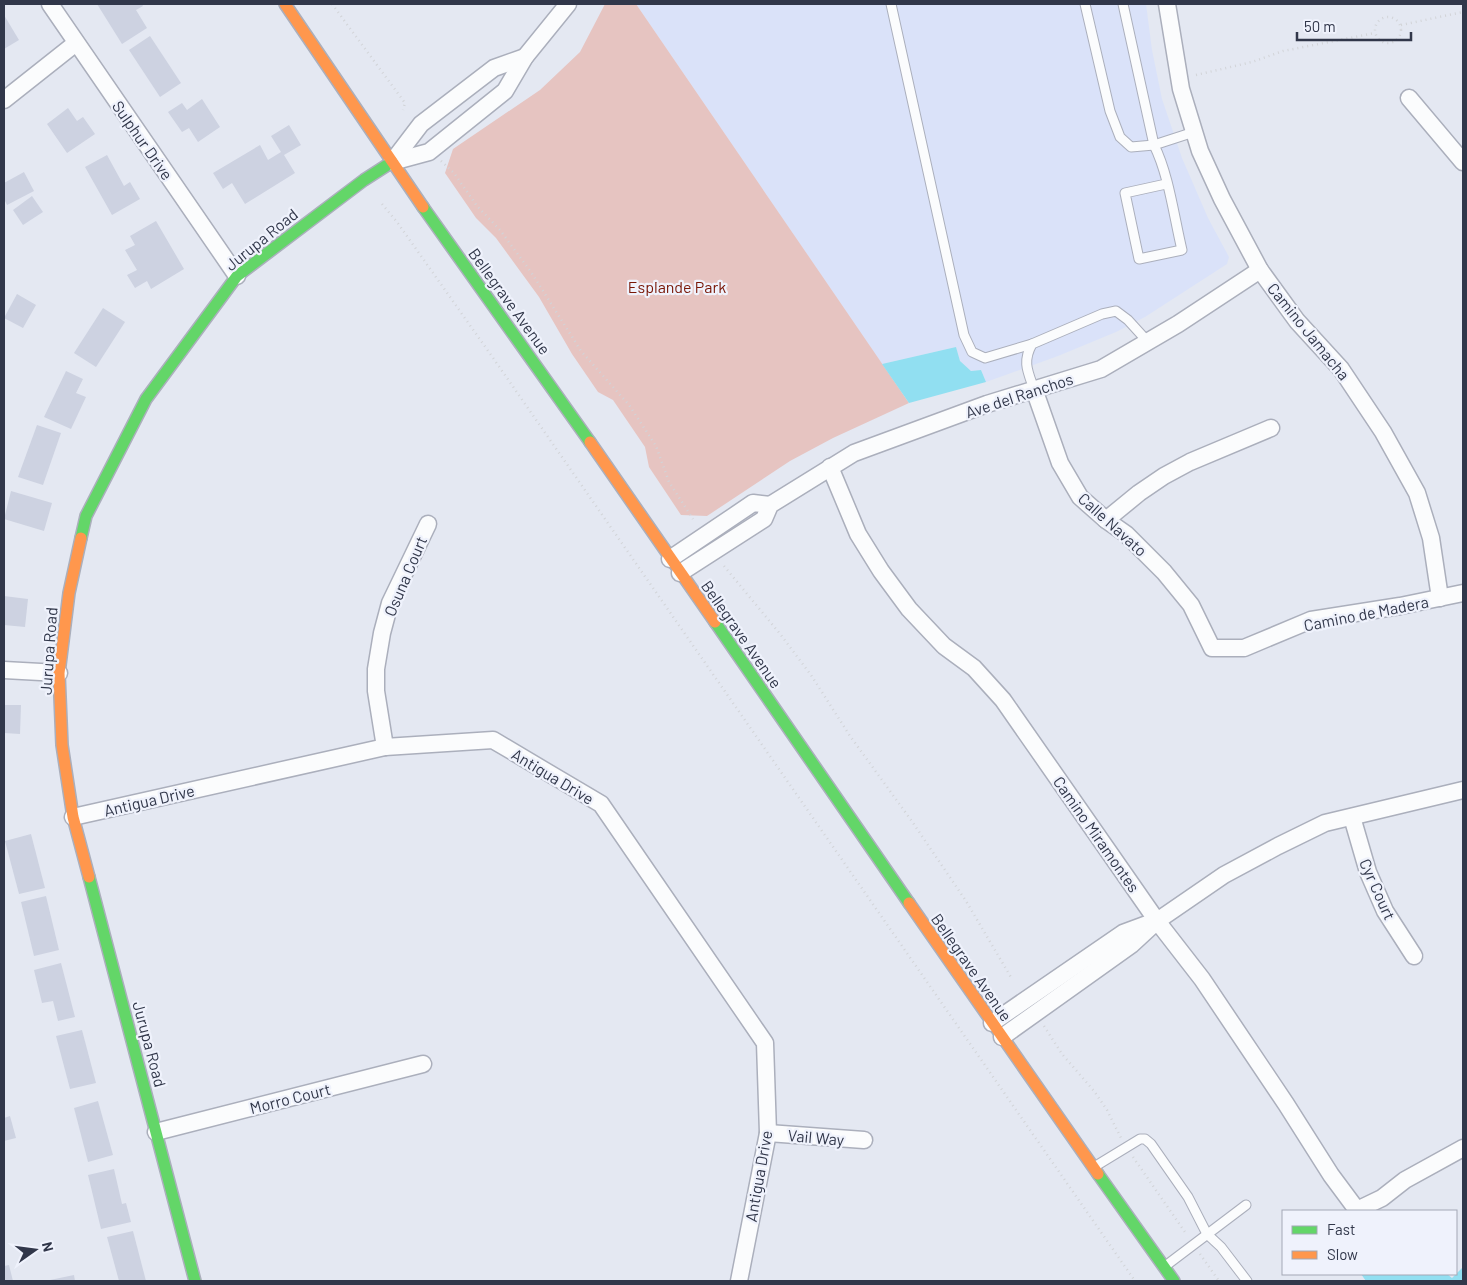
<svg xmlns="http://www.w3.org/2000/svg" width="1467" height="1285" font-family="Barlow,sans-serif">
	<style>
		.built { fill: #dae2f9 }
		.green { fill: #e6c4c1 }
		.water { fill: #91dff1 }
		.building { fill: #cdd2e1 }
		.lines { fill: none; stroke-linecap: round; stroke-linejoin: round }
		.lane-casing { stroke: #abafbc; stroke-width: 11 }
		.street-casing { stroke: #abafbc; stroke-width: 19 }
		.fast-casing { stroke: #abafbc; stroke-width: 14 }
		.slow-casing { stroke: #abafbc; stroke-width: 14 }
		.path { stroke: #d2d4d8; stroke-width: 2.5; stroke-dasharray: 1 4; stroke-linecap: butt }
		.lane { stroke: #fbfcfd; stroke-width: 9 }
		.street { stroke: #fbfcfd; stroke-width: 16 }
		.fast { stroke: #63d668; stroke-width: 11 }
		.slow { stroke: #ff974d; stroke-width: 11 }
		.labels { text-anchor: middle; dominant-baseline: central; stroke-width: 4.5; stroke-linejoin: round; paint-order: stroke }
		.street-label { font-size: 16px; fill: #31374a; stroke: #eff2fc }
		.park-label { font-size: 16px; fill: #791707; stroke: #eff2fc }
	</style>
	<rect width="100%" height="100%" fill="#e4e8f2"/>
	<polygon class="built" points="636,4 1146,4 1152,50 1162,99 1182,158 1208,218 1229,257 1227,264 1145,317 1116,332 1058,356 986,382 981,370 971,371 960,361 956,347 882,364"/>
	<polygon class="green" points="605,4 636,4 909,403 833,438 790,461 707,516 681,515 649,467 645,447 613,400 598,392 572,354 539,297 496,238 476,218 445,173 453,149 540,90 580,52"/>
	<g class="water">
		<polygon points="956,347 960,361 971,371 981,370 986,382 909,403 882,364"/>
		<polygon points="1463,1267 1463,1281 1366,1281 1361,1274 1447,1274 1452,1278"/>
	</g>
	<g class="building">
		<polygon points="97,4 142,4 143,6 136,10 147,28 122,44"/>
		<polygon points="4,15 19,40 4,49"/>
		<polygon points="150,36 181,83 160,97 129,50"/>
		<polygon points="202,99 220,127 198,142 189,128 182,132 168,112 182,103 187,110"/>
		<polygon points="68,108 77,121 83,117 95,134 67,153 47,124"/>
		<polygon points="289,125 301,145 284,155 295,173 245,204 232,183 223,189 213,173 260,145 268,160 281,152 271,136"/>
		<polygon points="107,155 124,186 130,182 140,199 112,215 85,167"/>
		<polygon points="24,172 34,191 7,205 4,199 4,183"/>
		<polygon points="32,196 43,212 23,225 13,210"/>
		<polygon points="156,221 184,269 151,289 147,281 135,288 127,275 137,270 125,250 135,245 130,236"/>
		<polygon points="17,294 36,305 23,328 4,318"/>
		<polygon points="103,308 125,322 96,367 74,353"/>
		<polygon points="66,371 83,379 76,393 86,397 71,429 44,417"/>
		<polygon points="37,425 61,433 43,485 18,477"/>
		<polygon points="11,491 52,503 44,531 4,519"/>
		<polygon points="4,596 28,599 25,627 4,625"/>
		<polygon points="4,705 21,705 20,734 4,733"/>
		<polygon points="31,834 45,888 19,894 5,841"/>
		<polygon points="46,896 59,950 34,956 21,902"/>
		<polygon points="61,963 75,1017 58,1021 53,1001 42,1003 34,970"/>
		<polygon points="82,1030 96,1083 70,1089 56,1036"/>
		<polygon points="98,1101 113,1155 88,1162 74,1108"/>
		<polygon points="10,1116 16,1138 4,1141 4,1118"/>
		<polygon points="114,1169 122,1204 126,1203 131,1222 101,1229 88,1175"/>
		<polygon points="133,1231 146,1281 119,1281 107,1237"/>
		<polygon points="9,1265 13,1281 4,1281 4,1266"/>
		<polygon points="74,1275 75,1281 50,1281 50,1280"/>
	</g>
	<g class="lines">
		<g class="lane-casing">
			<g id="lane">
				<polyline points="891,4 964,335 972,352 985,358 1032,344"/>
				<polyline points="1085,4 1110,111 1120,137 1131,147 1154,145 1194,132"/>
				<path d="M 1123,4 L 1154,145 C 1169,175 1174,217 1182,250 L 1139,259 L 1125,193 L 1166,184"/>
				<path d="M 1034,389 C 1028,372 1022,362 1032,344 L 1102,314 L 1116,311 L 1128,320 L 1148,342"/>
				<polyline points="1094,1167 1140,1139 1145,1139 1151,1144 1188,1197 1207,1234 1221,1247 1247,1281"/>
				<polyline points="1164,1267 1246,1205"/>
			</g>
		</g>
		<g class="street-casing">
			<g id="street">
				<polyline points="50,4 237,276"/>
				<polyline points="1167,4 1181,89 1200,151 1222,199 1260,270 1297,321 1341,369 1383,432 1417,493 1431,538 1440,598"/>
				<polyline points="1409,98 1463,162"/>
				<polyline points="4,100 76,43"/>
				<polyline points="392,162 429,152 505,91 525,57 568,4"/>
				<polyline points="392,162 421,124 494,68 525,57"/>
				<polyline points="1034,389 1060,463 1080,497 1106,520 1126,534 1164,572 1191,605 1212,648 1244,648 1311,620 1400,606 1463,593"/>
				<polyline points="830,467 858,534 881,571 909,609 944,646 974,668 1003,700 1157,921 1202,979 1286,1104 1331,1175 1357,1210 1382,1198 1405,1180 1463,1148"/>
				<polyline points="1106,520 1139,493 1164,476 1190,462 1271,428"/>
				<polyline points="670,559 753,503 770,505"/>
				<polyline points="680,573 764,519 770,505 854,453 987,404 1101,369 1178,324 1260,270"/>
				<polyline points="4,670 59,673"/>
				<polyline points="385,747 376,691 376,669 382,633 390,603 428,524"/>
				<polyline points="73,817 385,747 493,740 601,804 765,1043 768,1133 739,1281"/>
				<polyline points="1352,817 1368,872 1385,911 1414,956"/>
				<polyline points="992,1023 1123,933 1150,923"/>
				<polyline points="1002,1037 1131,945 1157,921 1224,875 1278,846 1325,823 1463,790"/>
				<polyline points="156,1132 423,1064"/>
				<polyline points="768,1133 864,1140"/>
			</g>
		</g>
		<g class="fast-casing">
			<g id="fast">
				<polyline points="423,207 590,442"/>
				<polyline points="81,538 86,516 146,399 237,276 364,180 392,162"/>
				<polyline points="715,622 909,903"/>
				<polyline points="89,877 195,1281"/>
				<polyline points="1098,1174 1174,1281"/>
			</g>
		</g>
		<g class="slow-casing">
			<g id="slow">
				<polyline points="285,4 423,207"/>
				<polyline points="590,442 715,622"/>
				<polyline points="81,538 69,593 59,673 62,745 73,817 89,877"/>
				<polyline points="909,903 1098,1174"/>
			</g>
		</g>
		<g class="path">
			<polyline points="332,4 405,103 403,110"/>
			<circle cx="1388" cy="30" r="13"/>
			<polyline points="1401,25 1463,12"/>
			<polyline points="1196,75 1252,62 1283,51 1375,33"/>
			<polyline points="441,161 454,173 477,206 500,230 531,272 581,351 629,405 656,446 669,482 693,519"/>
			<polyline points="382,204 397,222 491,355 1135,1281"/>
			<polyline points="724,566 781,635 811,675 850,736 911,820 966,901 1012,979"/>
			<polyline points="1044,1026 1062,1054 1094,1091 1107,1110 1121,1138"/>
			<polyline points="1133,1157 1187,1235"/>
			<polyline points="1200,1254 1219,1281"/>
		</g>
		<use href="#lane" class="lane"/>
		<use href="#street" class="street"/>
		<use href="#fast" class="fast"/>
		<use href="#slow" class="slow"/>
	</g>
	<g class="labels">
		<g class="street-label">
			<text transform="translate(143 140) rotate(55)">Sulphur Drive</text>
			<text transform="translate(261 239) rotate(-39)">Jurupa Road</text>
			<text transform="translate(510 301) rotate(54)">Bellegrave Avenue</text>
			<text transform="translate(1309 331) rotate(51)">Camino Jamacha</text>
			<text transform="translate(1019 395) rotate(-18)">Ave del Ranchos</text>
			<text transform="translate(1113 524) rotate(42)">Calle Navato</text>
			<text transform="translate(405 576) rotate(-67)">Osuna Court</text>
			<text transform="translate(1366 613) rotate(-11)">Camino de Madera</text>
			<text transform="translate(742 634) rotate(55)">Bellegrave Avenue</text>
			<text transform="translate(48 651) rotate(-86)">Jurupa Road</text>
			<text transform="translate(553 776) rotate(31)">Antigua Drive</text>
			<text transform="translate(149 800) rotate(-13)">Antigua Drive</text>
			<text transform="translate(1097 834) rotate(55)">Camino Miramontes</text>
			<text transform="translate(1378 889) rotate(66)">Cyr Court</text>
			<text transform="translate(972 967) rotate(55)">Bellegrave Avenue</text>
			<text transform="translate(150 1044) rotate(75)">Jurupa Road</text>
			<text transform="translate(290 1098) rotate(-14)">Morro Court</text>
			<text transform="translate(816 1137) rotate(5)">Vail Way</text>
			<text transform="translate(758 1176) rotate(-80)">Antigua Drive</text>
		</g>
		<g class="park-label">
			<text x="677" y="286">Esplande Park</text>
		</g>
	</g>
	<rect width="1467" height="1285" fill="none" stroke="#31374a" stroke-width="10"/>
	<rect x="1282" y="1210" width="175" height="65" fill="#eff2fc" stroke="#a3a7b5"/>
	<rect x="1292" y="1226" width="25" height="8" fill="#63d668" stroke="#a3a7b5"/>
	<text x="1327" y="1235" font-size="15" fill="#31374a">Fast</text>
	<rect x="1292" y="1251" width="25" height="8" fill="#ff974d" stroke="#a3a7b5"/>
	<text x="1327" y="1260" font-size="15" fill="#31374a">Slow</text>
	<g transform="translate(35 1250) rotate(76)" stroke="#eff2fc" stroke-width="4" paint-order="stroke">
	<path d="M0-4L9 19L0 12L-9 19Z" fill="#31374a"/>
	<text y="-8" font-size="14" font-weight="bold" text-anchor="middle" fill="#31374a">N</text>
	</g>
	<path d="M1297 32v8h114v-8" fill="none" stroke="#31374a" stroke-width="2.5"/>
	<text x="1304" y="32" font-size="15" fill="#31374a" stroke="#eff2fc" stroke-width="4" paint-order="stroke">50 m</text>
</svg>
